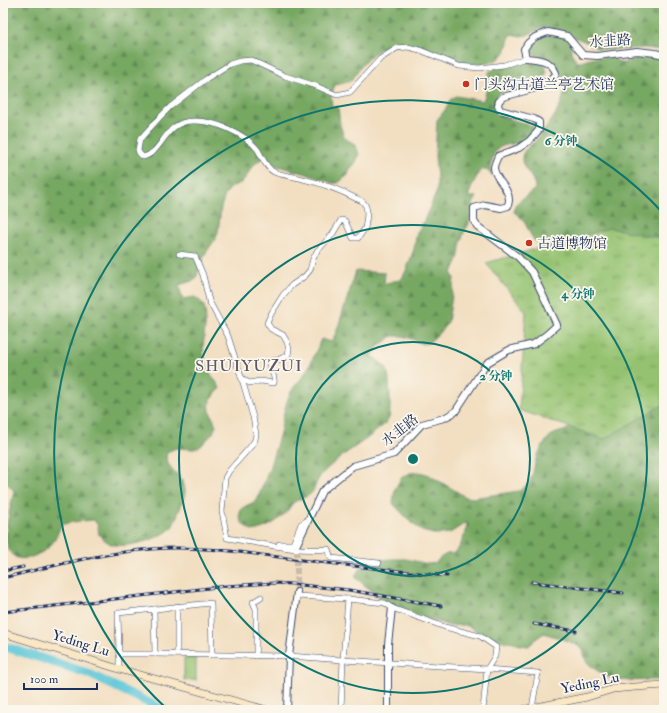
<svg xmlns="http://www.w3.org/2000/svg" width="667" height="713" font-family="'IM FELL Double Pica','Noto Serif SC',serif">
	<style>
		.grass { fill: #94c270; stroke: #587867 }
		.forest { fill: url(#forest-firs); stroke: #496c60 }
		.park { fill: url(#park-tufts); stroke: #587867 }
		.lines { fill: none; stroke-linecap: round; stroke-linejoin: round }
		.river { stroke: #5cc6d7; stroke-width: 9 }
		.tertiary-tunnel { stroke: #c7bbac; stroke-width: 6; stroke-dasharray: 6 3; stroke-linecap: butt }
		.minor-casing { stroke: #3b496d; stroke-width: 6 }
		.tertiary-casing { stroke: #3b496d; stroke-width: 8 }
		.secondary-casing { stroke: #3b496d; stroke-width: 8 }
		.minor { stroke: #fff; stroke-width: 5 }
		.tertiary { stroke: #fff; stroke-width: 6 }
		.secondary { stroke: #fae7c3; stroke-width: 7 }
		.rail-casing { stroke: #1b2f5e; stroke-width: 3 }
		.rail { stroke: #fbf7ec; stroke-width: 1.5; stroke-dasharray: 4.5; stroke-linecap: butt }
		.ring { fill: none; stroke: #0f766e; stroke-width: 2 }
		.poi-dot { fill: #c8321e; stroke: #fbf7ec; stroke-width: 1.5 }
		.labels { text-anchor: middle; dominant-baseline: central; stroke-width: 3.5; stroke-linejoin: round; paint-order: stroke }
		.street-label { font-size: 14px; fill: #1b2f5e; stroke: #fbf7ec }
		.poi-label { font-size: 14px; fill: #1b2f5e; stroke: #fbf7ec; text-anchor: start }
		.quarter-label { font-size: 16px; letter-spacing: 1px; fill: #5c5764; stroke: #fbf7ec }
		.centre { fill: #0f766e; stroke: #fbf7ec; stroke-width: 2 }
		.ring-label { font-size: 12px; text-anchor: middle; font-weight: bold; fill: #0f766e; stroke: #fbf7ec; stroke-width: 3.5; stroke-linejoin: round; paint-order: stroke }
	</style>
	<defs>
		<pattern id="forest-firs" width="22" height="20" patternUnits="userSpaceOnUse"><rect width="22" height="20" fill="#77a862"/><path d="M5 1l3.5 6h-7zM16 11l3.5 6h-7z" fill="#618954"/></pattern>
		<pattern id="park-tufts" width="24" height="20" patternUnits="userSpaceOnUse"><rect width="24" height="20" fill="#94c270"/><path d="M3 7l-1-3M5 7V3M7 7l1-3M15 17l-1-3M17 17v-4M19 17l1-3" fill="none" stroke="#789e5f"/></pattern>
	</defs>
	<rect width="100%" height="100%" fill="#fbf7ec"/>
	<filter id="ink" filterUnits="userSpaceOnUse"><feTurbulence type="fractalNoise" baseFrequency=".025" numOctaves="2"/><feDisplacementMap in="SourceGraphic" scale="8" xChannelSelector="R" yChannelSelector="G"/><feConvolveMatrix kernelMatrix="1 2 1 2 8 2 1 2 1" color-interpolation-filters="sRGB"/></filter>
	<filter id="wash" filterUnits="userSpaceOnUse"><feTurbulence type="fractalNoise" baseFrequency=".012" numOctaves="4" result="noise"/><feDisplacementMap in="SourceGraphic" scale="16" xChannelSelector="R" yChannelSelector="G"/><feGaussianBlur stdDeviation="0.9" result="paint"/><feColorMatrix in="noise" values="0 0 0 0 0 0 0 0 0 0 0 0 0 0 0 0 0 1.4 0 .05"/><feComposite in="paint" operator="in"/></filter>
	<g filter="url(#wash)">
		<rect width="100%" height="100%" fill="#f2dec0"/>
		<rect class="grass" x="184" y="658" width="12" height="22"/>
		<g class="forest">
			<path d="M 3,3 L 664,3 L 664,50 L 644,48 L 607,50 L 597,48 L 584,41 L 556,30 L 543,27 L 527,35 L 521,36 L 511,34 C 507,41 508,50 502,56 C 482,74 445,57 423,50 C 414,47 403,43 393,45 C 378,48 369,56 359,69 C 357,72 354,78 350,81 C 346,83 340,84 335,85 L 331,96 L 332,107 L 338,107 L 340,125 L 343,134 L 346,139 L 353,143 L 357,148 L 359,155 L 354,166 L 350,168 L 348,175 L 338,183 L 332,183 L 304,173 L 296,171 L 271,164 L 265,157 L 258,161 L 251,168 L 247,176 L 242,182 L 230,188 L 225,195 L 221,207 L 218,232 L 216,238 L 205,254 L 195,280 L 179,285 L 182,299 L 195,297 C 197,299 201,301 202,303 C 209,311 204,330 204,339 C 203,345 203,352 204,358 C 206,371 214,377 220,388 C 218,391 215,394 212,398 C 206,406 212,417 216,425 L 213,433 L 201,446 L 194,449 L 176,448 L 167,452 C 167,454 166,456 166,458 C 167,468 184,477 185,489 C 185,492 185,494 184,496 C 184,500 174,524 172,527 C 163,539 125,549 111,544 C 106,542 103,538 99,535 L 98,526 L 94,520 C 83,521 72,521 61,525 C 58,533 55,541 49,547 C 43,553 27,561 18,558 C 12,557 8,549 7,544 C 4,529 11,506 14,491 L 8,484 L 3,487 Z"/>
			<path d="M 546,35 L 569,38 L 572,41 C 569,51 572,54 577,62 L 581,62 L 593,58 L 612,57 L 620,63 L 624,63 L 644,56 L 664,58 L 664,680 C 643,679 620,685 601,673 C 598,671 589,665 587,662 C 584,659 585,654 583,650 C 578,643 552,636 544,633 L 537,638 L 529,646 C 521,646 516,643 508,642 C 499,640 490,638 482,634 C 476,631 471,627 465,625 C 461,625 454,626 450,626 L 402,610 L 394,606 L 383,600 L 356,578 L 356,574 L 361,568 L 378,560 L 392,559 L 406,559 L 428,564 L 435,563 C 439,559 442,556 447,554 C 449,553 452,554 454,553 C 461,549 467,530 467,522 L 450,533 L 441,534 L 433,534 L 422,531 L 413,524 L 394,505 L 393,502 L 395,489 L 401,478 L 410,473 L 419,472 L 427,474 L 466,497 L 473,498 L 519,491 C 535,482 532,471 537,456 C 540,451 543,445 547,440 C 551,433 559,433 566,430 C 570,428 572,424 575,421 L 543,247 C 541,245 538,243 535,241 C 526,230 528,221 514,212 L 515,205 C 521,199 528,195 535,189 C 535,188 535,184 534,183 C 532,175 522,168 522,159 C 522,149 531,146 536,140 C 552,122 579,88 555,65 C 550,60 544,56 537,55 C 534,54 531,54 528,52 L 527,49 L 537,40 Z"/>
			<path d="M 527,62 L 538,62 L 545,66 L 547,72 L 545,76 C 538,79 532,83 524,85 C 507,90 493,88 494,111 C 505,120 522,121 534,127 C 525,159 487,126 492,176 L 487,170 L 482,169 C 476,176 471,188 468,197 L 477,197 C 470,207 472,213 469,224 C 467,228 464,231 463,235 C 460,242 460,249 459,256 C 457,263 453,268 452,274 L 454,278 L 453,289 L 448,322 L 445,326 L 435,337 L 428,343 L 422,344 L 412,339 L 402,336 L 393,336 L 379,345 L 372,356 C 377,360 384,364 387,370 C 390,376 391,413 389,418 C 386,425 379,428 374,433 C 362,443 347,451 335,462 C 329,467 320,474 317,482 C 315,486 314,492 309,495 C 304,498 298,499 293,503 C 291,505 290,507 288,510 C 279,521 266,529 252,531 C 245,527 238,521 240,512 C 242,504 254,506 258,497 C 267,478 274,453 280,433 C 283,419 284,405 291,392 C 294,385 300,381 304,375 C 311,364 316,352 321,339 L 332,342 L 337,330 L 356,271 L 385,273 L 384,284 L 394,281 L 401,280 L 406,271 L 414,249 L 417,232 L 421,227 L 426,216 L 437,191 L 437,178 L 435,156 L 437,120 L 445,110 L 450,100 L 456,96 L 483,101 L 486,92 L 489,72 L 494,69 Z"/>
		</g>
		<polygon class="park" points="610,228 664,239 664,404 604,439 519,410 526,312 486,263"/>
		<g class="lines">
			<polyline class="river" points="3,646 87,673 164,710"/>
		</g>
	</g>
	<g filter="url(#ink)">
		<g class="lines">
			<polyline class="tertiary-tunnel" points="297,592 297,544"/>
			<g class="minor-casing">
				<g id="minor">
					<path d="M 179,254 L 195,256 L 203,275 L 209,301 L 228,336 L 244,386 L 253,417 L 256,434 L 255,440 L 251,446 L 229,471 L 225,478 L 222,511 L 227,538 C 261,543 294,552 328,549 L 331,558 L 379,563"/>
					<path d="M 241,377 C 251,386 249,382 260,381 C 265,381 269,383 274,383 C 276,375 268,369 271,361 L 278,360 L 288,355 L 289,349 L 287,342 L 283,335 L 271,329 L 267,323 L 271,314 L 283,295 L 292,285 L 305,276 L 310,270 L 313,259 L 317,251 L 332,235 L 341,220 L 345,221 L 353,238 L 358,238 C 360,235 363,232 365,228 C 366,223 368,212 366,207 C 366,206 363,202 363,202 C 361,200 357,199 355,198 C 340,190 320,183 303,179 C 294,176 283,176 274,172 C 266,168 262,157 258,150 C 245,133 213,120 193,121 C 164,121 163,153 143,157 L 139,153 L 138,150 L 140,139 L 159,118 L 170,107 L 206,79 L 230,64 L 240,61 L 251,60 L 285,76 L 316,86 L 337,95 L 350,92 L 380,59 L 397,48 L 408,47 L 420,50 L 459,66 L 479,68 L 504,65 L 526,58"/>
					<polyline points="279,544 293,544 301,524 308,520"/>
					<polyline points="297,596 348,599 385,603 392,608 445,627 480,636 496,647 495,656 487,669 538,673 532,708"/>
					<polyline points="154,609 155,654"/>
					<polyline points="119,654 118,613 211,603 212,655"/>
					<polyline points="177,654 177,606"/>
					<polyline points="256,656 256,609 253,602 261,597"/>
					<polyline points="119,669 119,654 155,654 289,656 343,660 487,669 483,710"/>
					<polyline points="341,710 343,660 348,599"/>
				</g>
			</g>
			<g class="tertiary-casing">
				<g id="tertiary">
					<path d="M 297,544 L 322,491 L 353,466 L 394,454 L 422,424 L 444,418 L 455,412 L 487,363 L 509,350 L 534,344 L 546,335 L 557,325 L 532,272 L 518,257 L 477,226 L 474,221 L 474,208 L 485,205 L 501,208 L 508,206 C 508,204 509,202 509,200 C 509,187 495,180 494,168 C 494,164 497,159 498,156 L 519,148 L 529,141 L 539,130 L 539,122 L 534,119 L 500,110 L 498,105 L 499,101 L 503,97 L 536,88 L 555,76 L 556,73 C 551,60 539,59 526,58 L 524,49 L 528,43 L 535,37 L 548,32 L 567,36 L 583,55 L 597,56 L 637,51 L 655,53 L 664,55"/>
					<polyline points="287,710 289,656 297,592"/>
					<polyline points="388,710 388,644 392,608"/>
				</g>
			</g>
			<g class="secondary-casing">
				<g id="secondary">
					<polyline points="3,633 119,669 267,710"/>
					<polyline points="522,710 587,697 613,689 635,687 664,685"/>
				</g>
			</g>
			<use href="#minor" class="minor"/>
			<use href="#tertiary" class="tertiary"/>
			<use href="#secondary" class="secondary"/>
			<g class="rail-casing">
				<g id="rail">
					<polyline points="3,571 23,567"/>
					<path d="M 3,578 C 52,566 101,553 152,549 C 201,545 253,554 302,560 C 351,566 399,571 447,576"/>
					<polyline points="532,582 623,593"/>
					<polyline points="3,612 226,586 274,583 292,584 349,590 441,606"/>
					<polyline points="534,624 576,631"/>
				</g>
			</g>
			<use href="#rail" class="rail"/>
		</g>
	</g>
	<g class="ring">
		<circle cx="413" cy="459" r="117"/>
		<circle cx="413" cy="459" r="234"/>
		<path d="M167 709A351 351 0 1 1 663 213"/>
	</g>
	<g class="poi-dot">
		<circle cx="466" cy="84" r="4"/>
		<circle cx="529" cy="243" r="4"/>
	</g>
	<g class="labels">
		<g class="street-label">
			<text transform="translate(610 41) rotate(-4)">水韭路</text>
			<text transform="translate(400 430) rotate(-38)">水韭路</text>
			<text transform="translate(81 643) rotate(17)">Yeding Lu</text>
			<text transform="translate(590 683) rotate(-12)">Yeding Lu</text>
		</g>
		<g class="poi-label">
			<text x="474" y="84">门头沟古道兰亭艺术馆</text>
			<text x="537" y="243">古道博物馆</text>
		</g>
		<g class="quarter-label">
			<text x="249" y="366">SHUIYUZUI</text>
		</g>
	</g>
	<circle cx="413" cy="459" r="6" class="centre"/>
	<g class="ring-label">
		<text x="561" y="145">6 分钟</text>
		<text x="578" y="298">4 分钟</text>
		<text x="496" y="380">2 分钟</text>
	</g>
	<rect width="667" height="713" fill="none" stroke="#fbf7ec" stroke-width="16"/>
	<path d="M24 683v6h73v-6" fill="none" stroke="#1b2f5e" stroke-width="2"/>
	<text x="30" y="683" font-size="12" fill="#1b2f5e" stroke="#fbf7ec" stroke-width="3" paint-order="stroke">100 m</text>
</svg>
